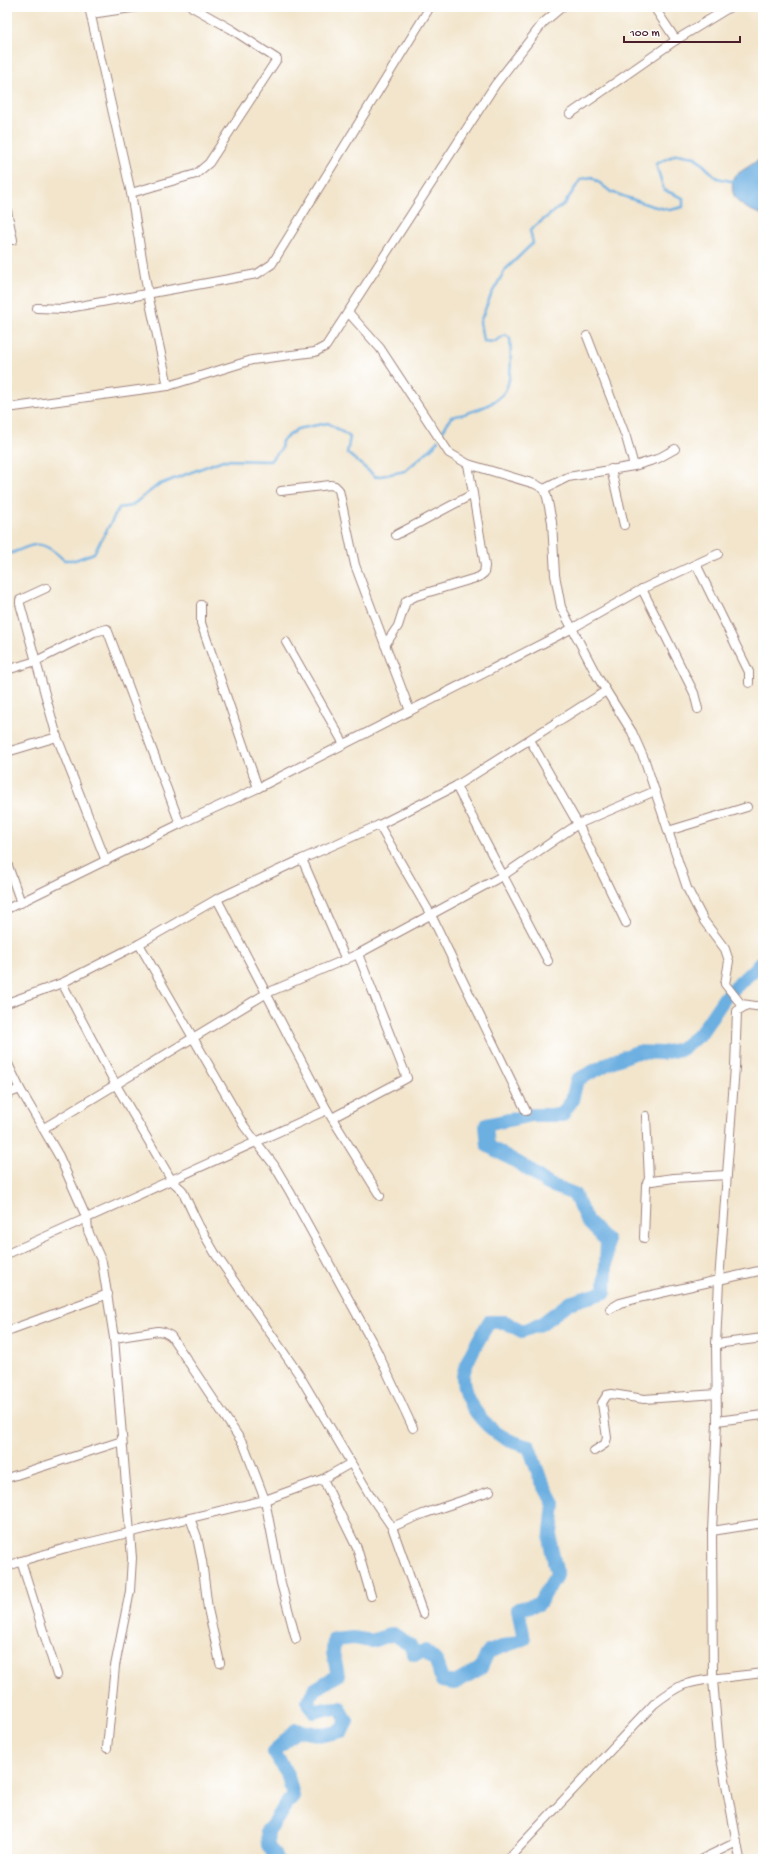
<svg xmlns="http://www.w3.org/2000/svg" width="770" height="1866" font-family="'Gochi Hand',sans-serif">
	<style>
		.water { fill: #6cafe1; stroke: #5b6786 }
		.lines { fill: none; stroke-linecap: round; stroke-linejoin: round }
		.stream { stroke: #6cafe1; stroke-width: 2.5 }
		.river { stroke: #6cafe1; stroke-width: 14 }
		.minor-casing { stroke: #9e827c; stroke-width: 10 }
		.minor { stroke: #fff; stroke-width: 8 }
	</style>
	<rect width="100%" height="100%" fill="#fff"/>
	<filter id="ink" filterUnits="userSpaceOnUse"><feTurbulence type="fractalNoise" baseFrequency=".025" numOctaves="2"/><feDisplacementMap in="SourceGraphic" scale="8" xChannelSelector="R" yChannelSelector="G"/><feConvolveMatrix kernelMatrix="1 2 1 2 8 2 1 2 1" color-interpolation-filters="sRGB"/></filter>
	<filter id="wash" filterUnits="userSpaceOnUse"><feTurbulence type="fractalNoise" baseFrequency=".012" numOctaves="4" result="noise"/><feDisplacementMap in="SourceGraphic" scale="16" xChannelSelector="R" yChannelSelector="G"/><feGaussianBlur stdDeviation="0.9" result="paint"/><feColorMatrix in="noise" values="0 0 0 0 0 0 0 0 0 0 0 0 0 0 0 0 0 1.4 0 .05"/><feComposite in="paint" operator="in"/></filter>
	<g filter="url(#wash)">
		<rect width="100%" height="100%" fill="#f2e5cc"/>
		<path class="water" d="M 763,157 L 763,215 C 743,208 727,200 734,176 Z"/>
		<g class="lines">
			<g class="stream">
				<path d="M 440,436 L 451,417 C 467,414 490,407 502,395 C 513,384 511,353 510,338 L 505,335 L 494,342 L 483,341 L 480,322 L 491,295 L 505,270 L 533,243 L 530,230 L 565,203 L 581,179 L 592,177 L 611,192 L 652,206 L 670,210 L 683,207 L 683,198 L 664,190 L 656,164 L 677,154 L 695,157 L 717,178 L 735,182"/>
				<path d="M 7,555 C 35,544 40,537 64,560 L 75,560 L 94,553 L 119,508 L 131,506 L 158,485 L 223,460 L 270,461 L 281,449 L 282,441 L 297,429 L 328,423 L 350,437 L 347,453 L 376,477 L 405,471 L 434,446 L 438,440"/>
			</g>
			<path class="river" d="M 277,1859 L 268,1845 L 267,1831 C 278,1821 282,1807 293,1796 L 288,1776 L 274,1752 L 296,1730 L 323,1735 L 342,1731 L 347,1721 L 340,1708 L 325,1709 L 314,1712 L 308,1701 L 314,1690 L 338,1675 L 333,1653 L 334,1640 L 353,1638 L 371,1641 L 393,1634 L 410,1645 L 414,1654 L 425,1651 L 436,1661 L 442,1681 L 455,1683 L 481,1668 L 488,1652 L 524,1639 L 518,1609 L 539,1604 L 557,1574 L 550,1543 L 554,1504 L 540,1478 L 529,1447 C 520,1444 510,1442 503,1437 C 484,1426 463,1401 463,1378 C 463,1365 482,1334 489,1322 L 505,1322 L 522,1331 L 541,1324 L 569,1303 L 605,1292 L 607,1241 L 587,1221 L 574,1194 L 548,1184 L 522,1165 L 488,1146 L 486,1125 L 531,1115 L 562,1115 L 572,1100 L 577,1080 L 611,1062 L 637,1052 L 662,1053 L 681,1049 L 700,1034 L 726,996 L 763,961"/>
		</g>
	</g>
	<g filter="url(#ink)">
		<g class="lines">
			<g class="minor-casing">
				<g id="minor">
					<polyline points="89,7 131,193 148,294 168,386"/>
					<polyline points="654,7 676,40"/>
					<polyline points="91,14 138,7"/>
					<polyline points="570,114 676,40 730,7"/>
					<polyline points="131,193 196,174 209,163 277,59 231,29 192,7"/>
					<polyline points="7,211 13,240"/>
					<polyline points="37,308 63,309 257,274 272,264 430,7"/>
					<polyline points="348,312 380,348 449,453 468,464 535,484 544,489 547,497 552,522 555,575 561,607 597,676 632,732 645,761 687,888 704,921 725,949 729,961 725,984 741,1004 763,1007"/>
					<polyline points="587,336 626,437 634,466"/>
					<polyline points="7,408 168,386 252,360 315,352 326,346 495,85 543,23 562,7"/>
					<polyline points="611,469 624,525"/>
					<polyline points="544,489 568,477 634,466 657,459 675,449"/>
					<polyline points="281,491 330,485 335,486 339,490 355,565 410,711"/>
					<polyline points="396,535 473,494"/>
					<polyline points="696,564 749,672 749,683"/>
					<polyline points="46,588 20,600 20,604 57,737 106,861"/>
					<polyline points="642,589 694,693 698,709"/>
					<polyline points="201,605 201,623 258,788"/>
					<polyline points="286,642 344,744"/>
					<polyline points="385,645 398,626 406,601 416,596 479,577 484,573 485,566 468,464"/>
					<polyline points="7,670 36,661 94,632 107,629 180,824"/>
					<polyline points="530,740 578,824 626,923"/>
					<polyline points="7,752 57,737"/>
					<polyline points="456,786 548,961"/>
					<polyline points="379,825 431,915 526,1111"/>
					<polyline points="668,831 747,807"/>
					<polyline points="302,859 346,960"/>
					<polyline points="7,863 21,903"/>
					<polyline points="217,899 327,1110 380,1196"/>
					<polyline points="7,909 180,824 258,788 571,629 642,589 718,554"/>
					<polyline points="139,944 244,1126 274,1165 290,1192 377,1351 413,1428"/>
					<polyline points="62,983 116,1085 172,1181 182,1190 198,1224 216,1255 298,1373 370,1495 392,1527 423,1614"/>
					<polyline points="7,1003 62,983 139,944 217,899 302,859 379,825 456,786 606,691"/>
					<polyline points="7,1062 20,1089 59,1156 87,1219 88,1231 102,1262 114,1338 132,1558 130,1591 115,1666 107,1748"/>
					<polyline points="7,1094 20,1089"/>
					<polyline points="332,1118 407,1078 358,954"/>
					<polyline points="44,1128 267,993 358,954 504,875 578,824 655,791"/>
					<polyline points="649,1179 652,1181 674,1178 727,1175"/>
					<polyline points="644,1238 646,1185 649,1179 646,1116"/>
					<polyline points="7,1254 327,1110"/>
					<polyline points="610,1309 620,1303 643,1297 763,1270"/>
					<polyline points="7,1331 108,1294"/>
					<polyline points="114,1338 158,1331 164,1332 171,1336 244,1445 265,1500 281,1583 296,1639"/>
					<polyline points="716,1344 763,1338"/>
					<polyline points="717,1421 763,1415"/>
					<polyline points="594,1451 605,1444 607,1438 602,1403 607,1395 612,1394 644,1399 717,1394"/>
					<polyline points="7,1478 122,1441"/>
					<polyline points="323,1479 357,1548 371,1596"/>
					<polyline points="190,1518 197,1537 202,1561 208,1609 220,1663"/>
					<polyline points="392,1527 423,1514 490,1491"/>
					<polyline points="712,1531 763,1523"/>
					<polyline points="21,1561 57,1675"/>
					<polyline points="7,1567 21,1561 66,1548 265,1500 323,1479 351,1463"/>
					<path d="M 508,1859 L 654,1704 C 663,1697 672,1690 683,1685 C 702,1678 741,1676 763,1673"/>
					<polyline points="702,1859 737,1842"/>
					<polyline points="740,1859 719,1747 713,1680 712,1531 717,1421 716,1344 719,1281 735,1067 737,1011 747,1005"/>
				</g>
			</g>
			<use href="#minor" class="minor"/>
		</g>
	</g>
	<rect width="770" height="1866" fill="none" stroke="#fff" stroke-width="24"/>
	<path d="M624 36v6h116v-6" fill="none" stroke="#4a1f2b" stroke-width="2"/>
	<text x="630" y="36" font-size="12" fill="#4a1f2b" stroke="#ffffff" stroke-width="3" paint-order="stroke">100 m</text>
</svg>
